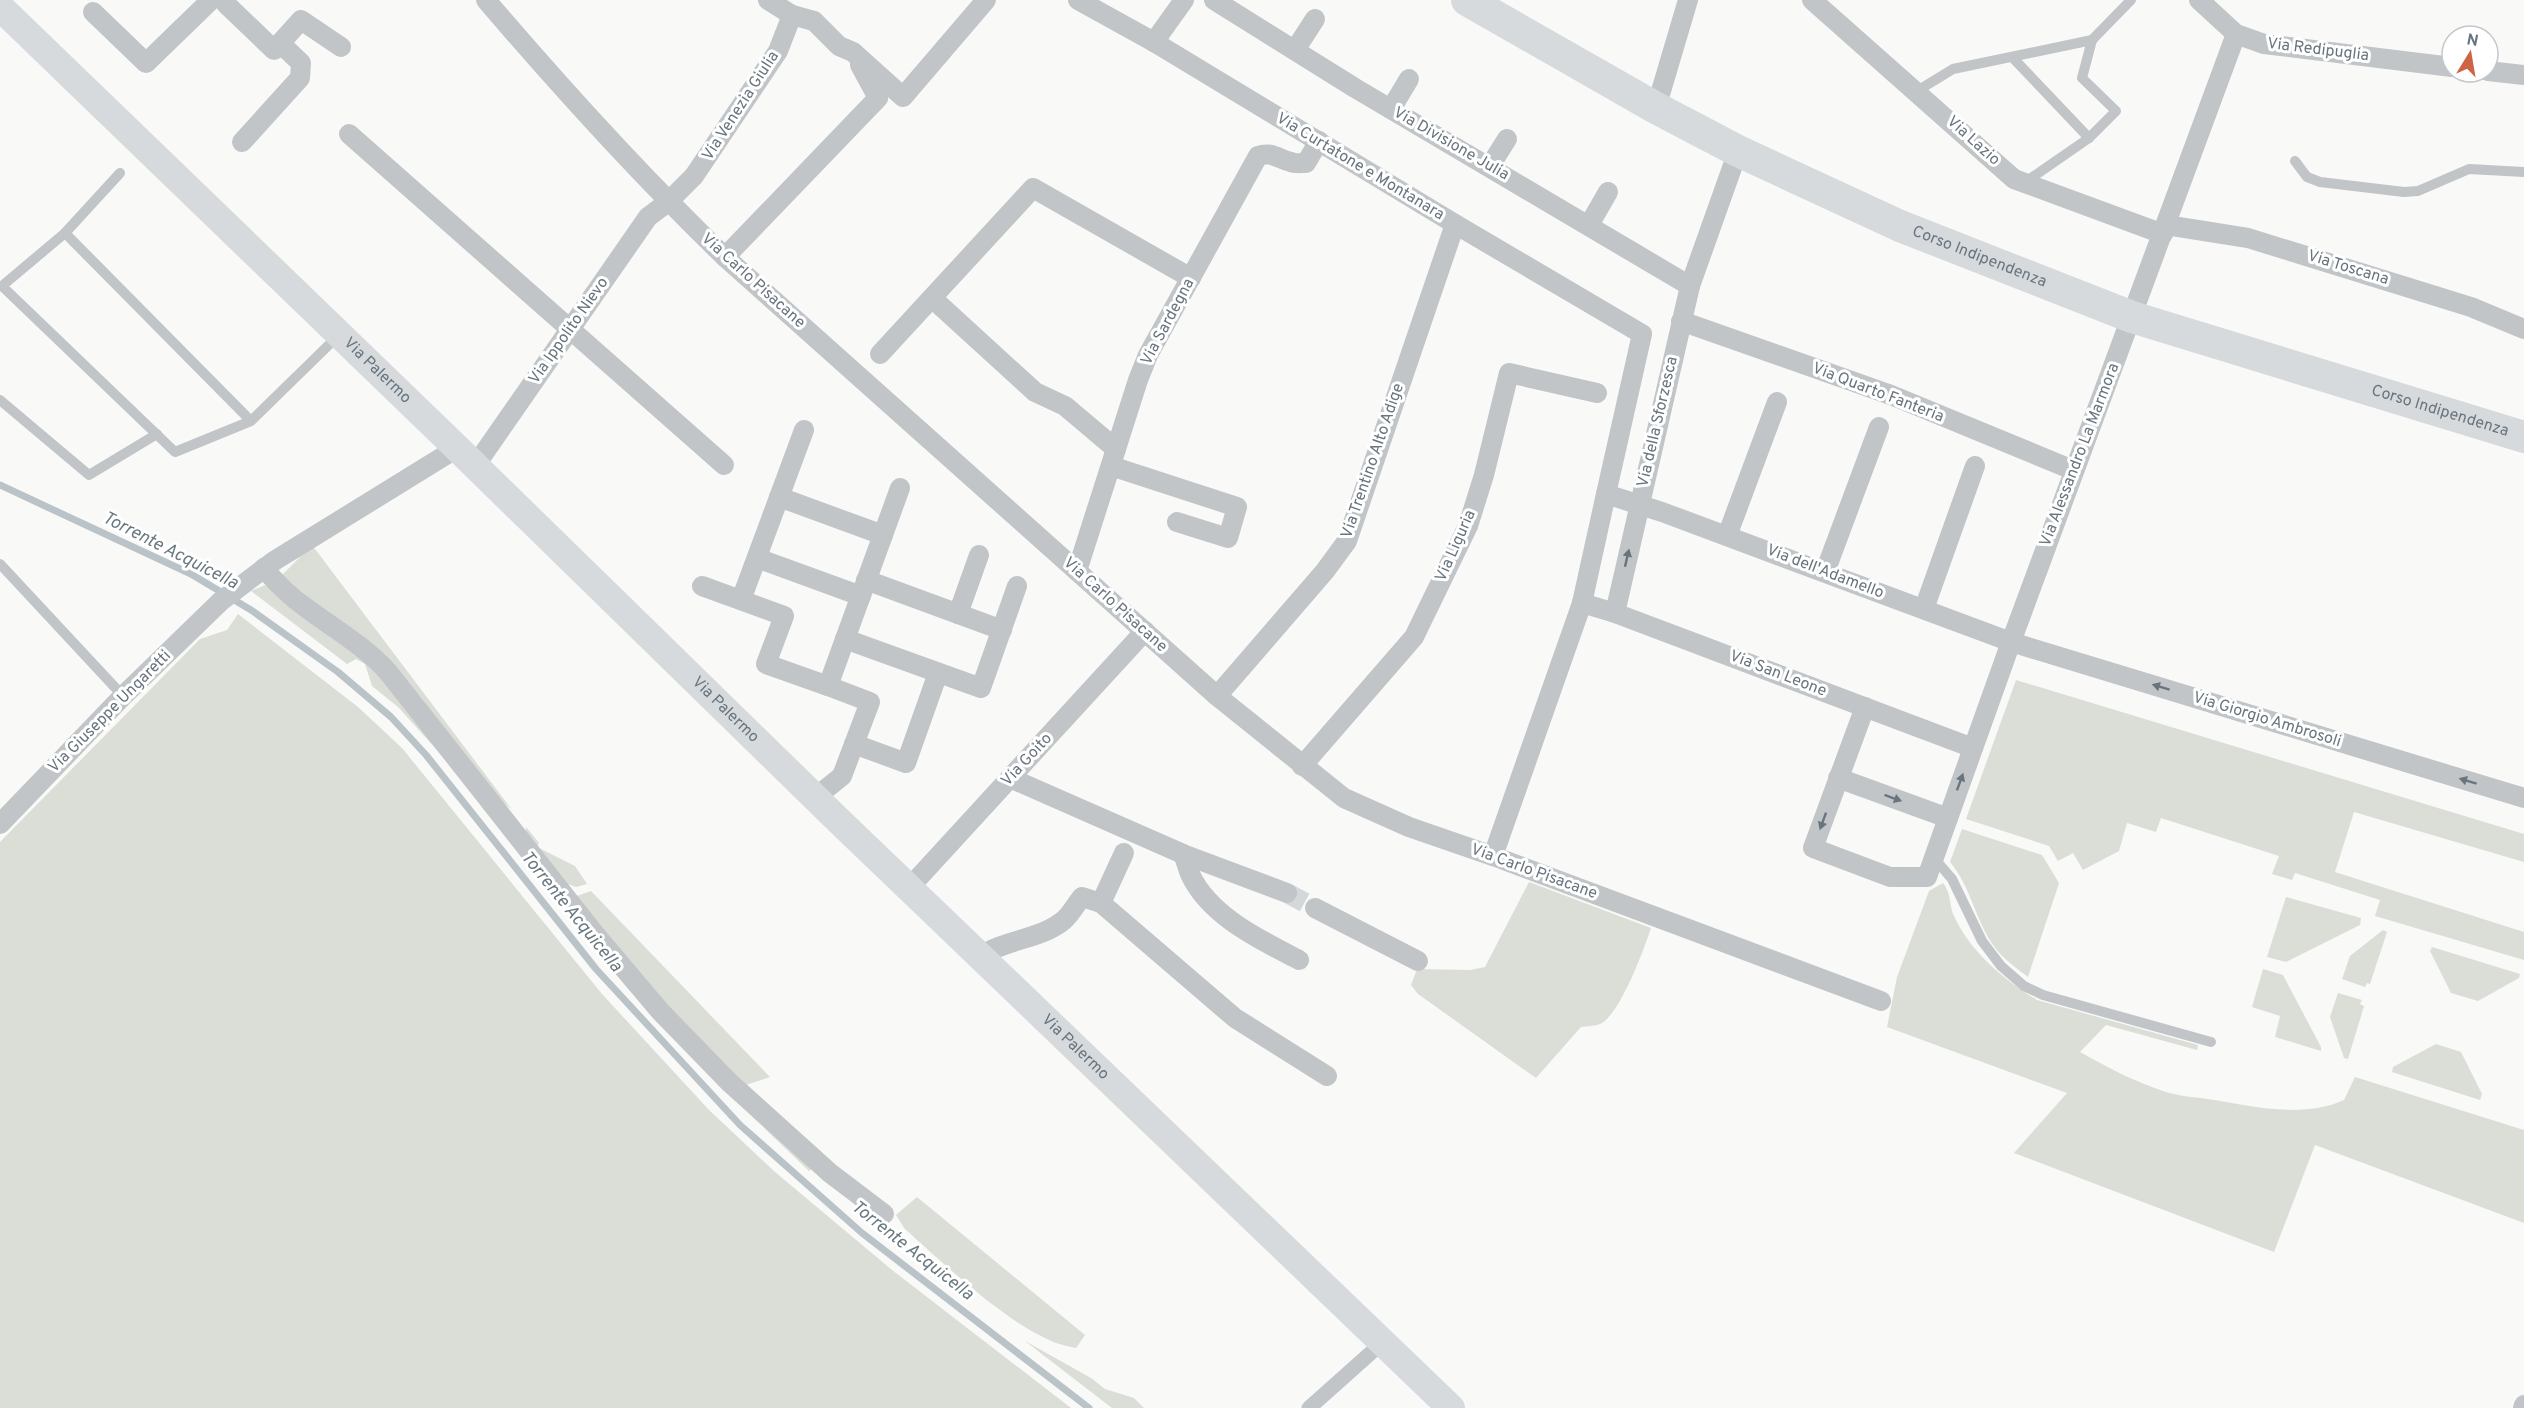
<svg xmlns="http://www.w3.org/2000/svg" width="2524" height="1408" font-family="Overpass,sans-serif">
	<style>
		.green { fill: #daded7 }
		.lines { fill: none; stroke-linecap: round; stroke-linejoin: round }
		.stream { stroke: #bac4c8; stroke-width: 7 }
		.minor-tunnel { stroke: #d5d8da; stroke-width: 20; stroke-dasharray: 20 10; stroke-linecap: butt }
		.service { stroke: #c1c5c8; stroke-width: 10 }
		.pedestrian { stroke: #c1c5c8; stroke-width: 15 }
		.minor { stroke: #c1c5c8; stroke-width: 20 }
		.secondary { stroke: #d7dadd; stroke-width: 28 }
		.primary { stroke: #d7dadd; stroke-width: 32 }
		.oneway { fill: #68757e }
		.labels { text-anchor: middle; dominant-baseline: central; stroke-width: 6; stroke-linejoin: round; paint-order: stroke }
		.street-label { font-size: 16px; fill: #68757e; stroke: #fff }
		.water-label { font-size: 18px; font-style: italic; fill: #68797f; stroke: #fff }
	</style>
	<rect width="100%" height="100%" fill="#f9f9f8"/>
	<g class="green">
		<polygon points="312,545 512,810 489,790 344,627 282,575"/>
		<polygon points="265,585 370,660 525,853 812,1168 809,1171 736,1101 636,996 532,871 445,759 398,707 372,686 365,664 356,659 347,664 251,591"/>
		<polygon points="238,614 358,707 402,748 602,994 709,1110 775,1172 892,1270 1071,1408 0,1408 0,842 200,639 227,630"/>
		<polygon points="2016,680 2524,834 2524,862 2354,812 2335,872 2524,932 2524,960 2375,916 2380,900 2295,873 2292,880 2272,874 2279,856 2161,818 2156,832 2127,823 2119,851 2083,870 2073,853 2058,861 2049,846 1966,819"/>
		<polygon points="526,827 539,843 537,847 575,866 587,884 576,887 565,883 526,834"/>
		<path d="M 1962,829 L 2042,855 L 2059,883 L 2028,977 C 2016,968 2002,958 1993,945 C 1975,919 1971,887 1950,862 Z"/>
		<path d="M 1529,882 L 1651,928 C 1644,949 1620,1015 1600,1024 C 1595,1026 1587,1026 1581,1027 L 1536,1078 L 1418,994 L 1411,985 L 1417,969 L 1470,970 L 1485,967 Z"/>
		<path d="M 1943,883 C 1951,893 1949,903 1953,914 C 1970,952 2003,979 2037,1000 L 2198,1045 L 2197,1050 L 2106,1025 L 2080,1052 C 2107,1067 2133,1081 2163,1091 C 2177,1096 2193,1097 2208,1099 C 2252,1106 2302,1119 2344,1100 L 2355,1077 L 2524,1130 L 2524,1223 L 2315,1145 L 2274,1252 L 2014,1153 L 2067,1093 L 1887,1027 L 1897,977 L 1929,891 Z"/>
		<polygon points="591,891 770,1077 743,1086 645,988 574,897"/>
		<polygon points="2286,897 2361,918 2360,925 2286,962 2267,957"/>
		<polygon points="2383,930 2387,932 2370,984 2367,983 2365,987 2342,979 2350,956"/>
		<polygon points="2432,947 2520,974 2519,978 2478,1001 2451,993 2430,951"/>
		<polygon points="2263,969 2283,975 2321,1047 2321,1051 2275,1037 2280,1016 2252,1007"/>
		<polygon points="2338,993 2362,1000 2360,1004 2364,1006 2348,1059 2344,1058 2330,1017"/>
		<polygon points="2436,1044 2461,1052 2482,1094 2480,1100 2392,1072 2393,1067"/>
		<path d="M 917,1197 L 1085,1335 L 1076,1348 C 1067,1346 1057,1344 1049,1340 C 1002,1319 944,1264 905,1229 L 896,1215 Z"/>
		<polygon points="1025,1341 1091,1378 1105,1389 1134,1398 1144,1408 1112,1408"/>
	</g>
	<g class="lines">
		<polyline class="stream" points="0,485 191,574 251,610 338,672 391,717 426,755 596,969 740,1125 862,1233 1089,1408"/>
		<polyline class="minor-tunnel" points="1287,893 1315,908"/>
		<g class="service">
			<polyline points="2013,58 2089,138"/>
			<polyline points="1917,91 1953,69 2092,40 2131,0"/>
			<polyline points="2295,161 2307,177 2320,182 2404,192 2418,191 2469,169 2524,172"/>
			<polyline points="2024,183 2089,138 2116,111 2082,78 2092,40"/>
			<polyline points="65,233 120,173"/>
			<polyline points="0,400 89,475 157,434"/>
			<polyline points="251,421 65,233 2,286 175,452 251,421 339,335"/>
			<polyline points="0,564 123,696"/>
			<polyline points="1934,858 1952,879 1982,941 2001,966 2024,986 2043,995 2211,1042"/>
		</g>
		<polyline class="pedestrian" points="1309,1408 1383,1342"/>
		<g class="minor">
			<polyline points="226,0 226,4 274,50 301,20 341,47"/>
			<path d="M 486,0 C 562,89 641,176 725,257 L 1217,696 L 1344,798 L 1409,827 L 1493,856 L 1881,1001"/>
			<polyline points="768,0 792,15"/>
			<polyline points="1078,0 1154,42 1455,224 1642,334 1606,494 1662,512 2011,642 2524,798"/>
			<polyline points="1214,0 1355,88 1690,286"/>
			<polyline points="1812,0 2014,179 2163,234"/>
			<polyline points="2199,0 2236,34 2264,44 2452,67"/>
			<polyline points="93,12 146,63 211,0"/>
			<polyline points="1154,42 1184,0"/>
			<polyline points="1295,50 1315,19"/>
			<polyline points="2488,71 2524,75"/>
			<polyline points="1656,108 1688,0"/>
			<polyline points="1391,109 1409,79"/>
			<polyline points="349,134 724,465"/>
			<polyline points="242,142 300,78 301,63 280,43"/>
			<polyline points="1490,166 1507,139"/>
			<polyline points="1589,225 1608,192"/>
			<polyline points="2166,225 2248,238 2471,307 2524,329"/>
			<polyline points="725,257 878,98 860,65"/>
			<polyline points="932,298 1035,392 1065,406 1116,449"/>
			<polyline points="1681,321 1891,395 2073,470"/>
			<polyline points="880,354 1033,188 1191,278"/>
			<polyline points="475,466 648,217 668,202 694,176 778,51 792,15 814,21 839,46 853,52 903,97 986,0"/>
			<polyline points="1111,466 1237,507 1228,538 1177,522"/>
			<polyline points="779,497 883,535"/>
			<polyline points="1727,536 1777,402"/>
			<polyline points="757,558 861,596"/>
			<path d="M 264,568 C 298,612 351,631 388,672 L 594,933 L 660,1011 L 729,1082 L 830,1173 L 884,1214"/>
			<path d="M 1077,571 L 1138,380 L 1148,355 L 1258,156 C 1272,151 1278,159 1291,162 C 1295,164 1301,163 1306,163 L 1319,141"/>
			<polyline points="1825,572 1879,427"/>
			<polyline points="866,580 1002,630"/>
			<polyline points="702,586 784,616 766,664 828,686"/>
			<polyline points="741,600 804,430"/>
			<polyline points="1582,603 1615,613 1973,748"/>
			<polyline points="1924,609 1975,466"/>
			<polyline points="1615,613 1690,286 1738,151"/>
			<polyline points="958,614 979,555"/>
			<polyline points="845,639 981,688 1017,586"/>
			<polyline points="1217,696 1325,571 1347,541 1455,224"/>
			<polyline points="1865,707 1813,848 1890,877 1927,877 2011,642 2236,34"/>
			<polyline points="854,744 906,763 938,673"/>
			<polyline points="1302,766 1414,637 1468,526 1484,475 1509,373 1597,393"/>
			<polyline points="1010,778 1183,854 1287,893"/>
			<polyline points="1838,778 1948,818"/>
			<polyline points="816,797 842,776 870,702 828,686 900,488"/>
			<polyline points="0,824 123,696 221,601 274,561 457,448"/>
			<path d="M 1183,854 C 1186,861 1188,870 1191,876 C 1211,917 1261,940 1299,960"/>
			<polyline points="1493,856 1582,603 1606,494"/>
			<polyline points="909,888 1145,631"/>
			<polyline points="1101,903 1124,853"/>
			<polyline points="1315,908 1418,961"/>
			<path d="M 981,956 C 1005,939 1040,940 1064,920 C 1071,914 1076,904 1082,897 L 1101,903 L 1235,1018 L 1327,1076"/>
			<polyline points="2523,1408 2524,1405"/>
		</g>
		<path class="secondary" id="s1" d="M 0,7 L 457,448 L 837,819 L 1451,1408"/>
		<path class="primary" id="s2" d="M 1467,0 L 1656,108 L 1738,151 L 1900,226 L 2132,317 L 2524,437"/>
	</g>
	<defs><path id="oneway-solid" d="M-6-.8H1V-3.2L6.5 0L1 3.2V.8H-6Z" transform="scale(1.5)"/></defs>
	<g class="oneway">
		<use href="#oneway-solid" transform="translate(1627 558) rotate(-77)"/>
		<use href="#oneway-solid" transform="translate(2161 687) rotate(-163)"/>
		<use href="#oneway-solid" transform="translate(2468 781) rotate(-163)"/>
		<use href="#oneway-solid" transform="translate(1960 782) rotate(-70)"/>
		<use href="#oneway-solid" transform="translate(1893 798) rotate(20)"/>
		<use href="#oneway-solid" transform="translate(1823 821) rotate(110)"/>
	</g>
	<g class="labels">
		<g class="street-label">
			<text transform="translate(2318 50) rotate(7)">Via Redipuglia</text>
			<text transform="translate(741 106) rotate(-57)">Via Venezia Giulia</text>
			<text transform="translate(1973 141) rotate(42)">Via Lazio</text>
			<text transform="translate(1451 144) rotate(30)">Via Divisione Julia</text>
			<text transform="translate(1360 167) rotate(31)">Via Curtatone e Montanara</text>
			<text stroke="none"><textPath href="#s2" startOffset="574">Corso Indipendenza</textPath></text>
			<text transform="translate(2348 268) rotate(17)">Via Toscana</text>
			<text transform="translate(753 281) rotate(42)">Via Carlo Pisacane</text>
			<text transform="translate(1168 322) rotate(-62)">Via Sardegna</text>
			<text transform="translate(569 331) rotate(-55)">Via Ippolito Nievo</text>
			<text stroke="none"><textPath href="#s1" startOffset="524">Via Palermo</textPath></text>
			<text transform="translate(1878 393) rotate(21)">Via Quarto Fanteria</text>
			<text stroke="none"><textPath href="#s2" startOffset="1060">Corso Indipendenza</textPath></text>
			<text transform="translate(1658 422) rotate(-77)">Via della Sforzesca</text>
			<text transform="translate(2080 455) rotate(-69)">Via Alessandro La Marmora</text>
			<text transform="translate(1373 461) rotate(-71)">Via Trentino Alto Adige</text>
			<text transform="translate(1456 546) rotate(-66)">Via Liguria</text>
			<text transform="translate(1825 572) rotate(21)">Via dell'Adamello</text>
			<text transform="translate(1115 605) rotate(42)">Via Carlo Pisacane</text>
			<text transform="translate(1778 674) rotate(21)">Via San Leone</text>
			<text stroke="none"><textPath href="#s1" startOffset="1010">Via Palermo</textPath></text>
			<text transform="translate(110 712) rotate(-45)">Via Giuseppe Ungaretti</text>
			<text transform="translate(2267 720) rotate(17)">Via Giorgio Ambrosoli</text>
			<text transform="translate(1027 760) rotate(-47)">Via Goito</text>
			<text transform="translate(1534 872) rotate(20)">Via Carlo Pisacane</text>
			<text stroke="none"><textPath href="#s1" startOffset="1496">Via Palermo</textPath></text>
		</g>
		<g class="water-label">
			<text transform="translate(170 551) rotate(27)">Torrente Acquicella</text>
			<text transform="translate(571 912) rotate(51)">Torrente Acquicella</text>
			<text transform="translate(912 1251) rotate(38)">Torrente Acquicella</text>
		</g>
	</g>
	<g transform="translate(2470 54) rotate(11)"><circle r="28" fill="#ffffff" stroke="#c3c8cb" stroke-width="1.5"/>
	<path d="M0-4.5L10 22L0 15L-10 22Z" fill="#cd6444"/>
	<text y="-9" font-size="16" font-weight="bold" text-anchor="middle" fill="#68757e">N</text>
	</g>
</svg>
